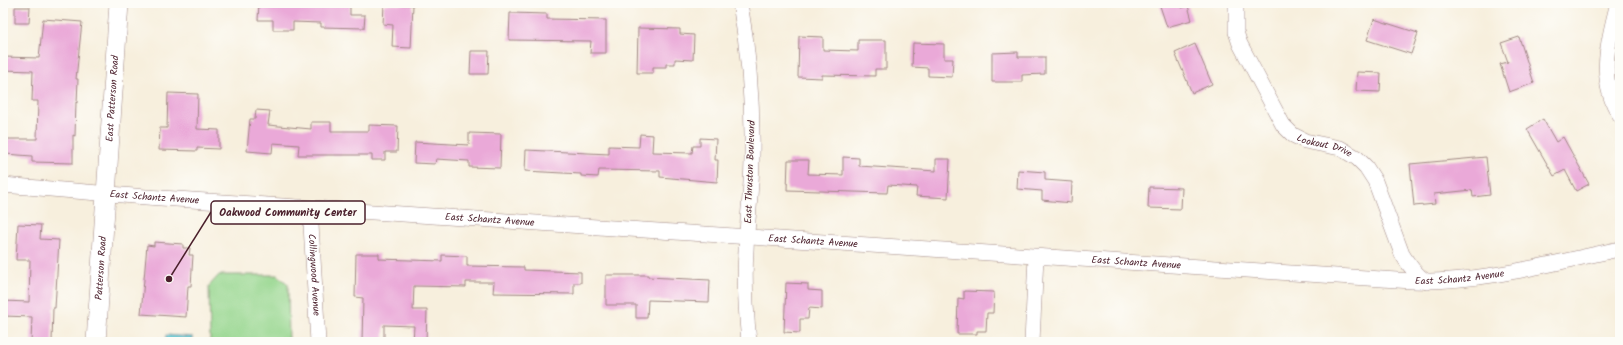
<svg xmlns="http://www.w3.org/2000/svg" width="1623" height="345" font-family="Kalam,sans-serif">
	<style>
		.green { fill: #94d58c; stroke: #6f7a5c }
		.water { fill: #58c4d0; stroke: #51727e }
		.building { fill: #eaa9d8 }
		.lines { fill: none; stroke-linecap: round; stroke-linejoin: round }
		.minor-casing { stroke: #a08784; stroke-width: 16 }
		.major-casing { stroke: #a08784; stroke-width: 20 }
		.minor { stroke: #fff; stroke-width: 15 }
		.major { stroke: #fff; stroke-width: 19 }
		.labels { text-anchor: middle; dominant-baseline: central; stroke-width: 3; stroke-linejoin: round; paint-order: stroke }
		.street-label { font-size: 10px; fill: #4a1f2b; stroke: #fdfcf7 }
		.leader { fill: none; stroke: #4a1f2b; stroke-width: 1.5 }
		.callout-dot { fill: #4a1f2b; stroke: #fdfcf7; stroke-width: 1.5 }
		.callout { fill: #fdfcf7; stroke: #4a1f2b; stroke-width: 1.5 }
		.callout-label { font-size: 11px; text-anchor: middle; font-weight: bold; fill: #4a1f2b }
	</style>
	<rect width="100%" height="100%" fill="#fdfcf7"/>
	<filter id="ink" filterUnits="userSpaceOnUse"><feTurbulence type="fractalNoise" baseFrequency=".025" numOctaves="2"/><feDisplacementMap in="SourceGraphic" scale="8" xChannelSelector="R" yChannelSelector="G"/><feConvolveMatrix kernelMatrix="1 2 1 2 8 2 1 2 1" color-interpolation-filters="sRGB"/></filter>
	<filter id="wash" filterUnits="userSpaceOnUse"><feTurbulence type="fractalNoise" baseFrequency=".012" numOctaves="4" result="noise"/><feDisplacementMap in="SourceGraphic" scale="16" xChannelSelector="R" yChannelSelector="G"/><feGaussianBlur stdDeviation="0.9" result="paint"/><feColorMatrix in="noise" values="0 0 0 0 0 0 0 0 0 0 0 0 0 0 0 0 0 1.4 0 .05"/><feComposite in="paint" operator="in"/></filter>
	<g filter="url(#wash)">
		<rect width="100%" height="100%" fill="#f7efdd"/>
		<polygon class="green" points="219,275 277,275 288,284 289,342 210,342 209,286"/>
		<polygon class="water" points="166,335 193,337 193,342 165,342"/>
		<g id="blocks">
			<g class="building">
				<polygon points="259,3 322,5 322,3 350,3 350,15 365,15 364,28 321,27 321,23 293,22 293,30 273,30 273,20 258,20"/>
				<polygon points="1159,3 1181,3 1182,8 1188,6 1192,20 1167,27"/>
				<polygon points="384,4 413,5 411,48 392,47 393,25 383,24"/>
				<polygon points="15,7 30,7 29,23 15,23"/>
				<polygon points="510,13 547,14 547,19 606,20 606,53 590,53 591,41 509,40"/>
				<polygon points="43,19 82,22 76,79 78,79 77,103 76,102 75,136 73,135 73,163 32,162 32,156 5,154 6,139 37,139 38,101 32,101 33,71 3,70 3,57 39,58"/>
				<polygon points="1374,19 1418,33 1411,54 1367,40"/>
				<polygon points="638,28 680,29 680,34 694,35 693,60 675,59 675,64 666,64 666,67 653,67 653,73 637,73"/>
				<polygon points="799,36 823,37 823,50 858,51 858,40 886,40 886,69 875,69 875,76 822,75 822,78 798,77"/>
				<polygon points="1519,37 1534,83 1509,92 1500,64 1508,62 1501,43"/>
				<polygon points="913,43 944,44 944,59 953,59 952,77 928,76 928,68 912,67"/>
				<polygon points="1195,44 1212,84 1192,93 1175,53"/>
				<polygon points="471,51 489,51 488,74 470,74"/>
				<polygon points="1018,52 1018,57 1045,57 1045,74 1022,75 1022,82 992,82 992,53"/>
				<polygon points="1357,72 1381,73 1380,92 1356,91"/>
				<polygon points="168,93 198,94 197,129 219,130 219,149 197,148 197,151 159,150 160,128 167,128"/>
				<polygon points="256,110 270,111 268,125 311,129 311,122 331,122 331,131 369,131 369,125 398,126 397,152 385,152 385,160 372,160 372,155 298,155 299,145 273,143 272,153 247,151 250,119 255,119"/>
				<polygon points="1543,119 1556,142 1563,137 1589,184 1576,191 1565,170 1554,176 1527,129"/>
				<polygon points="469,133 501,134 500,168 469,167 469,161 436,159 435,164 414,163 415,142 469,145"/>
				<polygon points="640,134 653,135 652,152 692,153 693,146 700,146 700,138 716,139 715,160 718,160 717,182 660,177 660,171 599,170 598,177 581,176 581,174 525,171 526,150 609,154 609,146 639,147"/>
				<polygon points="843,157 859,158 859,166 936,171 936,159 950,159 948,198 916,196 917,187 888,185 887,193 787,190 788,160 809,160 808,174 843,175"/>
				<polygon points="1486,157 1490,195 1473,197 1472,190 1434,194 1435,204 1414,206 1410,164"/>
				<polygon points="1018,170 1045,172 1045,180 1072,182 1071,203 1042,200 1042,191 1017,189"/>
				<polygon points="1149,187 1182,188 1181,209 1148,208"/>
				<polygon points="18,224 41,225 40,239 59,240 55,308 53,308 52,342 31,342 32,317 3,316 3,301 29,302 30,260 16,260"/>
				<polygon points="154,242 183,244 183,248 190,248 189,255 193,255 191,286 188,286 186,317 141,314 147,245 154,246"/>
				<polygon points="356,254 379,254 379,259 442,261 442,255 467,256 467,266 524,267 524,270 581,272 581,283 574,283 574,294 493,293 494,282 466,282 466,287 414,286 413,310 427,310 426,342 413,342 414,326 384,325 384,342 362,342 363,298 355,297"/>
				<polygon points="606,275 648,275 648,277 710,280 709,302 648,300 647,318 636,318 636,305 606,305"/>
				<polygon points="786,283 808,284 808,290 822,291 822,309 809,308 808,319 800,319 800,333 784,332"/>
				<polygon points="964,291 994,292 993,313 987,313 986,331 977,331 977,334 957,334 958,298 964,299"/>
			</g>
		</g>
	</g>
	<g filter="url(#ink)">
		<use href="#blocks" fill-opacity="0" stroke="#a08784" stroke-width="1"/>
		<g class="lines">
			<g class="minor-casing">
				<g id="minor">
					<path d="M 740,3 C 749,54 753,106 752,157 C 752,188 747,220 746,251 C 744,281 746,312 749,342"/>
					<path id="s1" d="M 1236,3 L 1236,32 L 1240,44 L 1283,125 L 1293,135 L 1305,141 L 1340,148 L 1357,158 L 1366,167 L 1375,181 L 1402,254 C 1409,266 1416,275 1427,282"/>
					<path d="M 1618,3 C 1608,40 1597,81 1620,115"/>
					<path id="s2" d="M 3,185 L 146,197 L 1412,281 C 1482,283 1552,263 1620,249"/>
					<path id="s3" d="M 310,208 L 318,342"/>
					<polyline points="1032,342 1036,257"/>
				</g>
			</g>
			<g class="major-casing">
				<g id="major">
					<path id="s4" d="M 96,342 L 119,3"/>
				</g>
			</g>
			<use href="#minor" class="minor"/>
			<use href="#major" class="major"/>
		</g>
	</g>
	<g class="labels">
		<g class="street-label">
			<text stroke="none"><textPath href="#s4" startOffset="244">East Patterson Road</textPath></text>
			<text stroke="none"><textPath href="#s1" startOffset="181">Lookout Drive</textPath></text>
			<text transform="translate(750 172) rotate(-88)">East Thruston Boulevard</text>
			<text stroke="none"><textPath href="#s2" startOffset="152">East Schantz Avenue</textPath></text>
			<text stroke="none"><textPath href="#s2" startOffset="488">East Schantz Avenue</textPath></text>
			<text stroke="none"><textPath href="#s2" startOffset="812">East Schantz Avenue</textPath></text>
			<text stroke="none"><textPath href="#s2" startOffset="1136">East Schantz Avenue</textPath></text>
			<text stroke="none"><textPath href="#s4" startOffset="74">Patterson Road</textPath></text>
			<text stroke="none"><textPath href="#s3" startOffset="67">Collingwood Avenue</textPath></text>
			<text stroke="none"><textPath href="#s2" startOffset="1460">East Schantz Avenue</textPath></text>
		</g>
	</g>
	<path class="leader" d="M169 279L211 212"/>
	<circle class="callout-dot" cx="169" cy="279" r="4"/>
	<rect class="callout" x="211" y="201" width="154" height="23" rx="4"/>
	<g class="callout-label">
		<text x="288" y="216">Oakwood Community Center</text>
	</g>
	<rect width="1623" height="345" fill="none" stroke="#fdfcf7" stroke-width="16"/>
</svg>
